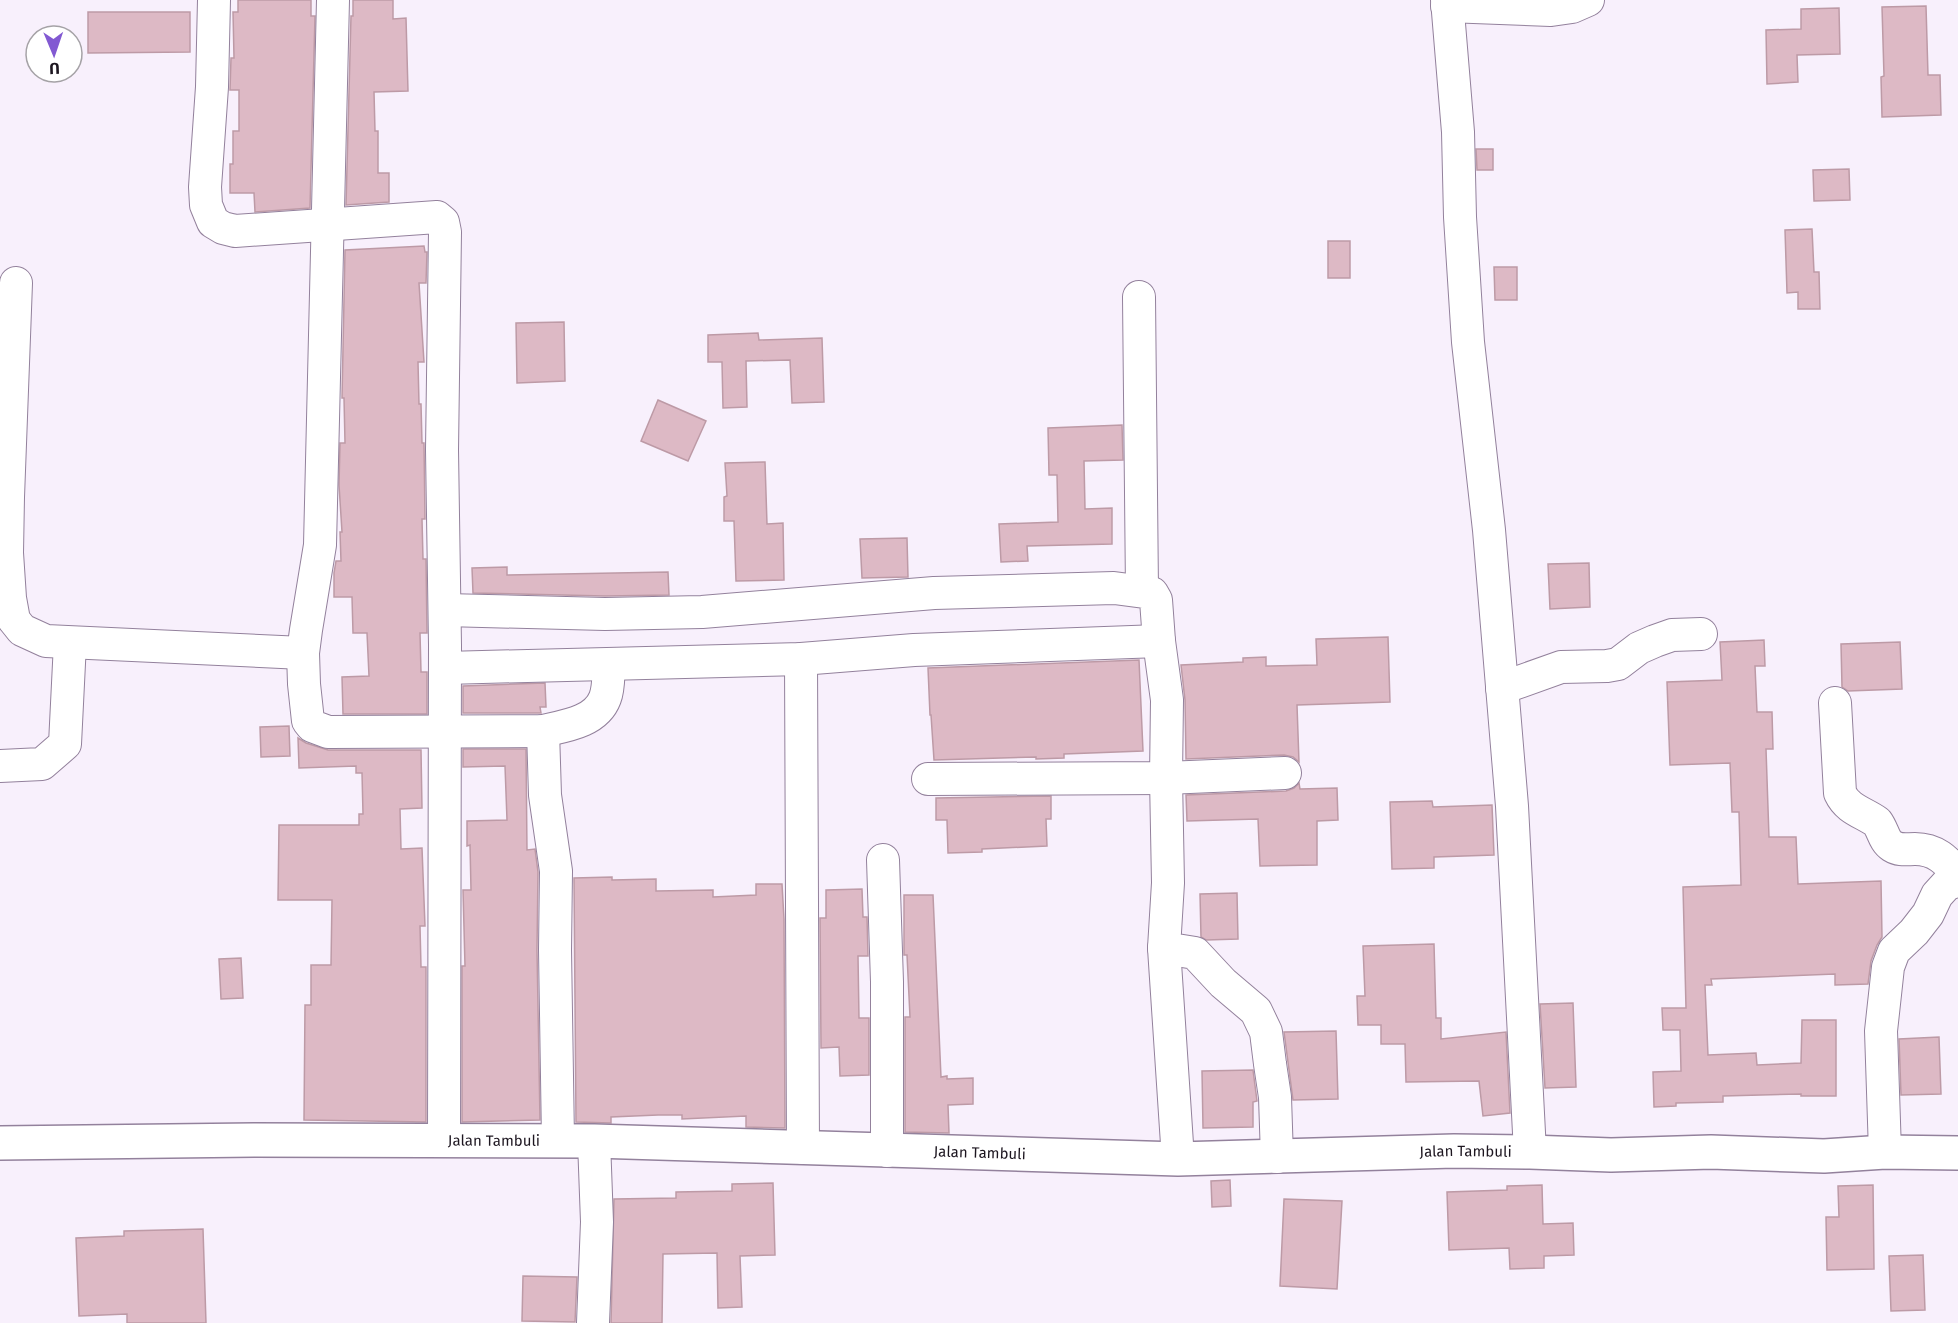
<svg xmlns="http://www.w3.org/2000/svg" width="1958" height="1323" font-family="'Fira Sans',sans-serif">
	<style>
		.building { fill: #ddb9c5; stroke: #bd9aa6; stroke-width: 1.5 }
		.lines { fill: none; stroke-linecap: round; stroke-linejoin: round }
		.street-casing { stroke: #93819c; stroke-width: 34 }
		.secondary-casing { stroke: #93819c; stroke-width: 36 }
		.street { stroke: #fff; stroke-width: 32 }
		.secondary { stroke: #fff; stroke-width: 33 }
		.labels { text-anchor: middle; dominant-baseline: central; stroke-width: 6; stroke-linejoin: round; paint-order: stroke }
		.street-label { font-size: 15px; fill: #1d1620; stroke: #fff }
	</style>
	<rect width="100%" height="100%" fill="#f8f0fc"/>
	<g class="building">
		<polygon points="238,0 311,0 311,16 315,16 310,208 255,212 254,193 230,193 230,164 233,164 233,131 239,131 239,90 230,90 231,58 234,58 233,12 238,12"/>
		<polygon points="353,0 393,0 393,19 406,18 408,91 374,92 375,131 378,131 378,173 389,173 389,202 346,205 351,16 353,16"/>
		<polygon points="1926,6 1928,75 1940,75 1941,115 1882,117 1881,77 1884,76 1882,7"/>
		<polygon points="1839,8 1840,54 1797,55 1798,82 1767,84 1766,30 1801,29 1801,9"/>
		<polygon points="88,12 190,12 190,52 88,53"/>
		<polygon points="1476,149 1493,149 1493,170 1477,170"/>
		<polygon points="1849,169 1850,200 1814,201 1813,170"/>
		<polygon points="1812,229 1814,272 1819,272 1820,309 1798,309 1798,292 1787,293 1785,230"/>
		<rect x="1328" y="241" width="22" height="37"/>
		<polygon points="424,246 425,252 427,252 426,283 419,283 424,362 418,362 419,404 421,404 422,443 424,443 425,519 422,519 423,559 426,559 427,633 420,633 421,672 427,672 427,714 343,714 342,677 369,676 367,633 353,633 352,597 334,597 334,573 336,561 341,561 340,532 342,532 339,485 340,443 345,443 344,398 342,398 345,250"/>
		<polygon points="1494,267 1517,267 1517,300 1495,300"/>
		<polygon points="564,322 565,381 517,383 516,323"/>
		<polygon points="758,333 759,340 822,338 824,402 792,403 790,360 746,361 747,407 723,408 722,362 708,362 708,335"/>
		<polygon points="658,400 706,421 688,461 641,441"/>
		<polygon points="1122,425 1123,460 1084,461 1085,509 1112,508 1112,544 1027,546 1028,561 1001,562 999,524 1058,522 1057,475 1049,475 1048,428"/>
		<polygon points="765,462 767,524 783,523 784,580 736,581 734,521 724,521 724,497 727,496 725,463"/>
		<polygon points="907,538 908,577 862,578 860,539"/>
		<polygon points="1589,563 1590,607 1550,609 1548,564"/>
		<polygon points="507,567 507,575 668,572 669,595 605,596 473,593 472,568"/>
		<polygon points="1388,637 1390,702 1297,705 1299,762 1293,757 1284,755 1186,759 1185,700 1181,665 1243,662 1243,658 1266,657 1266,666 1317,665 1316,639"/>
		<polygon points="1764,640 1765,666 1755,666 1757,712 1772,712 1773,749 1766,749 1769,837 1796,837 1798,884 1881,881 1882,937 1877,945 1871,961 1868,984 1835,985 1835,974 1711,979 1712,985 1705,985 1708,1055 1756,1053 1757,1065 1801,1063 1802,1020 1836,1020 1836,1096 1801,1096 1801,1094 1723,1096 1723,1102 1676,1103 1676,1106 1654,1107 1653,1072 1681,1071 1680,1030 1663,1030 1662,1008 1686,1008 1683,887 1741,885 1739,812 1732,812 1730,763 1670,765 1667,682 1722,680 1720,642"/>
		<polygon points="1900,642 1902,689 1848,691 1842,687 1841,644"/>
		<polygon points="1139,660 1143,751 1064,754 1064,758 1036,759 1036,757 934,760 931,715 930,715 928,668"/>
		<polygon points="545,683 546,707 540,707 541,713 463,713 463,686"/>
		<polygon points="289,726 290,756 261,757 260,727"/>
		<polygon points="298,738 306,743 328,750 421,750 422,808 400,809 401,849 422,848 425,926 420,926 421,967 426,967 426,1122 304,1120 305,1005 311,1005 311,965 331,965 332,900 278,900 279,825 359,825 359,814 363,814 362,773 356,773 356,766 299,768"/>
		<polygon points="463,749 526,749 527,850 535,849 538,872 537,950 540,1120 462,1122 462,966 465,966 463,890 471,890 470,845 467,846 467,821 507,820 505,766 463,767"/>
		<polygon points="1299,783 1300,789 1337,788 1338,820 1317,821 1317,865 1260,866 1258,819 1187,821 1186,795 1286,791 1294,788"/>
		<polygon points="1051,796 1051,819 1046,819 1047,846 982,849 982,852 948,853 947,820 936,820 936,798"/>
		<polygon points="1432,801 1433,807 1492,805 1494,855 1434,857 1434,868 1392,869 1390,802"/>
		<polygon points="612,877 612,880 656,879 656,891 713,890 713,897 756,895 756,884 782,884 784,919 785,1128 746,1127 746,1116 682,1119 682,1115 658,1115 611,1117 611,1123 576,1122 574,878"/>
		<polygon points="862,889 863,917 867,917 868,956 858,956 859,1018 869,1018 869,1075 840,1076 839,1047 821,1048 820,918 826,918 826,890"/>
		<polygon points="1237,893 1238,939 1206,940 1201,937 1200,894"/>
		<polygon points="904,895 933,895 941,1077 947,1076 947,1079 973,1078 973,1104 948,1105 949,1133 905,1132 905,1017 910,1017 907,955 904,955"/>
		<polygon points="1434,944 1436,1018 1441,1018 1441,1039 1506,1032 1510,1113 1483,1116 1479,1081 1406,1082 1405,1044 1381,1044 1381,1025 1358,1025 1357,996 1365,996 1363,946"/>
		<polygon points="241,958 243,998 221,999 219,959"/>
		<polygon points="1573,1003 1576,1087 1545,1088 1540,1004"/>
		<polygon points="1336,1031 1338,1099 1293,1100 1284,1032"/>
		<polygon points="1939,1037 1941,1094 1901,1095 1899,1039"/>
		<polygon points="1253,1070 1257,1101 1253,1102 1253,1127 1203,1128 1202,1071"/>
		<polygon points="1230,1180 1231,1206 1212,1207 1211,1181"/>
		<polygon points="773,1183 775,1255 740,1256 742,1307 718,1308 717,1253 663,1254 662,1323 611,1323 614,1199 676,1198 676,1192 732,1191 732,1184"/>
		<polygon points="1542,1185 1543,1224 1573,1223 1574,1255 1544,1256 1544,1268 1510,1269 1509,1248 1449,1250 1447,1192 1507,1190 1507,1186"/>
		<polygon points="1873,1185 1874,1269 1827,1270 1826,1217 1839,1217 1838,1186"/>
		<polygon points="1284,1199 1342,1201 1337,1289 1280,1286"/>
		<polygon points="203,1229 206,1323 127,1323 127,1314 79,1316 76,1238 124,1236 124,1231"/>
		<polygon points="1923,1255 1925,1310 1891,1311 1889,1256"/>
		<polygon points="523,1276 577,1277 575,1322 522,1321"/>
	</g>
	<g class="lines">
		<g class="street-casing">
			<g id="street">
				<polyline points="214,0 212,87 205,187 206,205 213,222 223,228 235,231 437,217 443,222 445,232 442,450 445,645 444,1140"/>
				<path d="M 333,0 L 320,545 L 306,630 L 303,653 L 304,684 L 308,721 L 312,726 L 328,732 L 543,731 C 565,726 596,722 605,698 C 609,688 608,676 609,665"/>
				<polyline points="1447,0 1458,132 1460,217 1468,342 1489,530 1512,806 1530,1152"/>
				<polyline points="1447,6 1551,10 1572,7 1588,0"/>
				<polyline points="16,283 8,497 7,553 10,598 14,620 22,630 46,641 303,653"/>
				<polyline points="1139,297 1142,591"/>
				<polyline points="445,610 605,614 702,612 934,593 1114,588 1152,593 1156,600 1159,641 1167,700 1166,778 1168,883 1164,948 1195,953 1223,983 1256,1011 1266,1032 1270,1064 1275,1097 1277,1157"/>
				<polyline points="801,659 803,1148"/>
				<polyline points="445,668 801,659 914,650 1159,641"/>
				<polyline points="1502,688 1561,667 1607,666 1618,664 1639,648 1655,641 1672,635 1701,634"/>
				<path d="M 1835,703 L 1840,793 C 1848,810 1863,812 1877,822 C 1883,830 1884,841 1892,846 C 1900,851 1907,849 1915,849 C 1935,849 1947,860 1958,875"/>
				<polyline points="543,731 545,795 556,871 555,950 558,1140"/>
				<polyline points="0,766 42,764 65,744 70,643"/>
				<polyline points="928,779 1166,778 1285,773"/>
				<polyline points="883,860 887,982 887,1151"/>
				<polyline points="1164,948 1178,1159"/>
				<polyline points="1885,1152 1881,1031 1888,967 1894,951 1914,932 1928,914 1937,895 1947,884 1958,881"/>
				<polyline points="593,1323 597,1222 594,1141"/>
			</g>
		</g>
		<g class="secondary-casing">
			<g id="secondary">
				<path id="s1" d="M 0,1143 L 254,1140 L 594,1141 L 1178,1159 L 1454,1151 L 1530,1152 L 1611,1155 L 1711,1152 L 1824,1156 L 1885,1152 L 1958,1153"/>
			</g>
		</g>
		<use href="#street" class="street"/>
		<use href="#secondary" class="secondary"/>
	</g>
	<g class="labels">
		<g class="street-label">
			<text stroke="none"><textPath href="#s1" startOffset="494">Jalan Tambuli</textPath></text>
			<text stroke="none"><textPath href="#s1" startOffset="1466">Jalan Tambuli</textPath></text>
			<text stroke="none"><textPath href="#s1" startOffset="980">Jalan Tambuli</textPath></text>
		</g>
	</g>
	<g transform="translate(54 54) rotate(178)"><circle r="28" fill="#ffffff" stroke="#a5a2a6" stroke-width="1.5"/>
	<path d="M0-4.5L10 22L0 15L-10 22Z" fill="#8259d2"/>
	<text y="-9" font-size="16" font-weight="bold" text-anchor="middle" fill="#1d1620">U</text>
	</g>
</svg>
